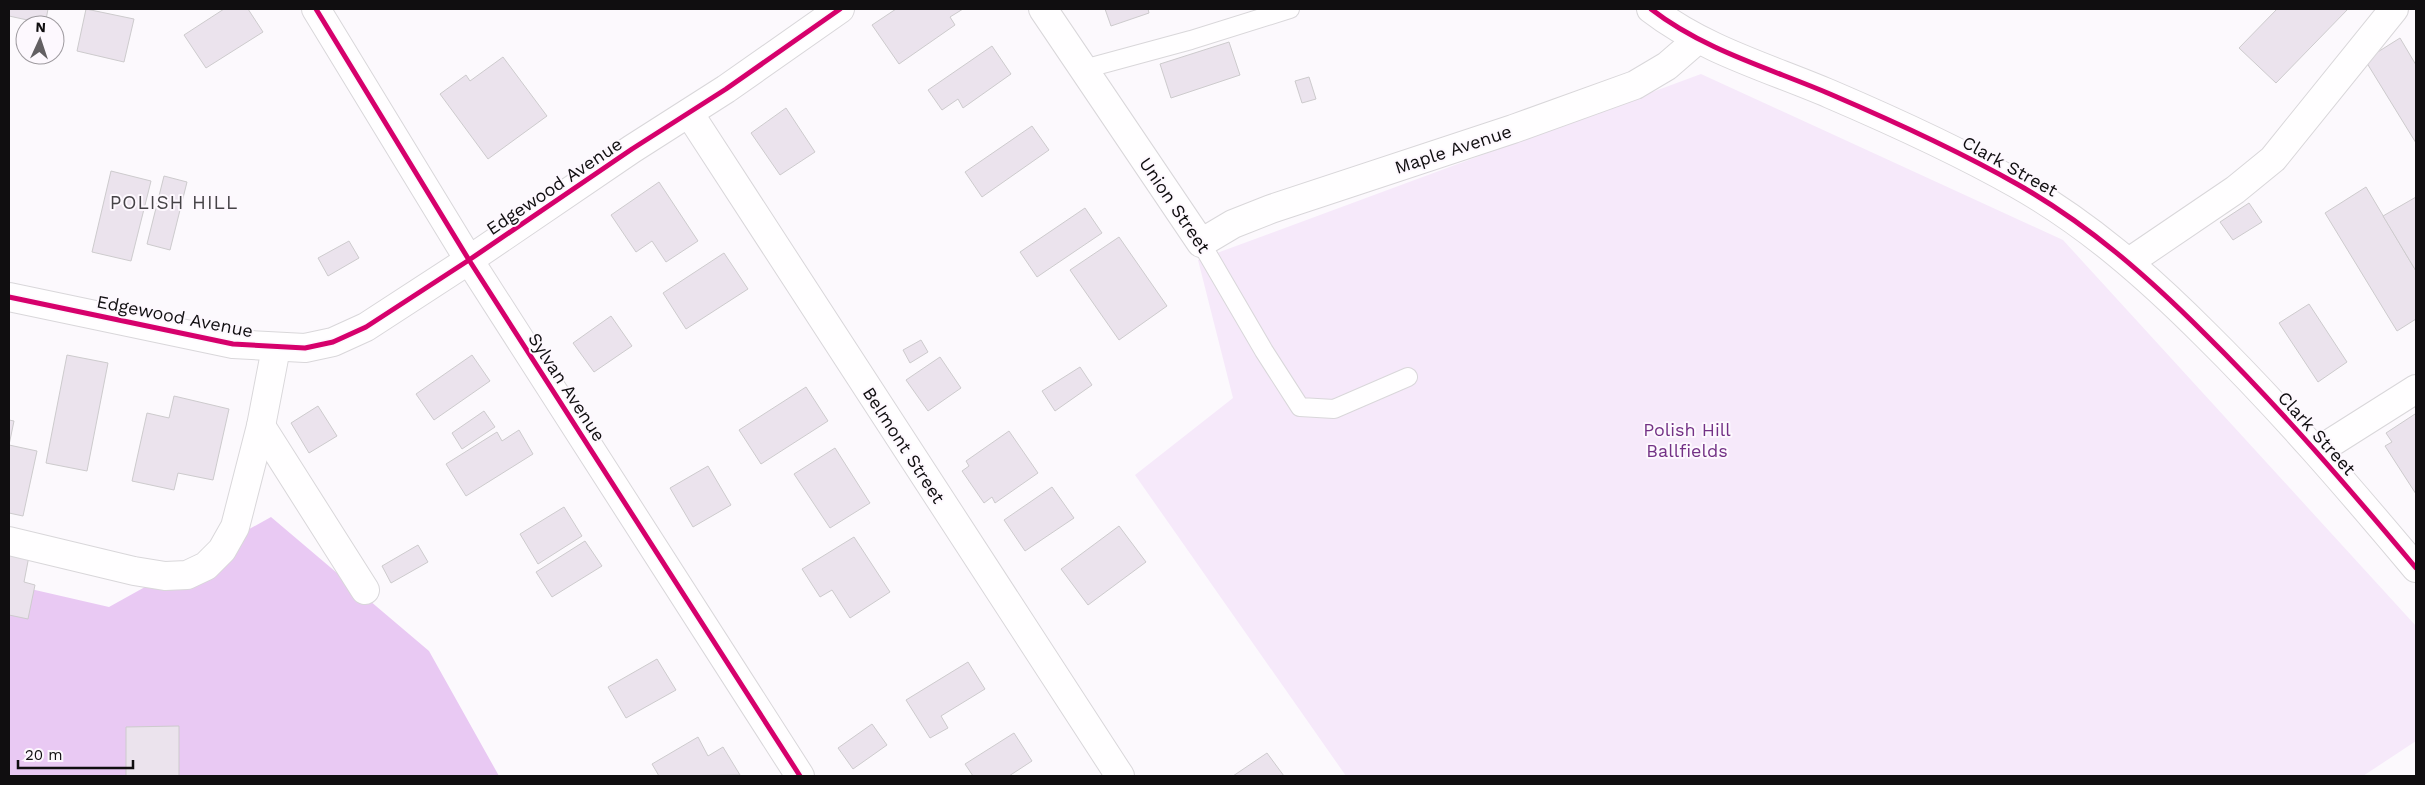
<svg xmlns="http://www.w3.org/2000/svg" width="2425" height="785" font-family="'Work Sans',sans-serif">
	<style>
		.green { fill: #f6e9fa }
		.forest { fill: #e9c9f3 }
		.building { fill: #ebe3ed; stroke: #cdcbcd }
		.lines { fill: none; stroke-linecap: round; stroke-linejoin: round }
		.lane-casing { stroke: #d9d7da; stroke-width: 20 }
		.street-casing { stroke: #d9d7da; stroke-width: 30 }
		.lane { stroke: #fffeff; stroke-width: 18 }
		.street { stroke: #fffeff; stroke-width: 28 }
		.cycleway-casing { stroke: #fdf8fe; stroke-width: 8 }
		.cycleway { stroke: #d6006c; stroke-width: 5 }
		.labels { text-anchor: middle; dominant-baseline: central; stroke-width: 4; stroke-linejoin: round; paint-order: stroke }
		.street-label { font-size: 18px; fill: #100e10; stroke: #fdf8fe }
		.park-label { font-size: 18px; fill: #733185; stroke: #fdf8fe }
		.neighbourhood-label { font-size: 19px; letter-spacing: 1px; fill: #464347; stroke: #fdf8fe }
	</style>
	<rect width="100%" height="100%" fill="#fcf9fd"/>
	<polygon class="green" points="1701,74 2063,240 2416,626 2416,741 2363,776 1346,776 1135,475 1233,398 1198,260"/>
	<polygon class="forest" points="271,517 429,651 499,776 9,776 9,584 109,607"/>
	<g class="building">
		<polygon points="9,9 48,9 45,25 32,25 32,21 9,16"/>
		<polygon points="86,9 134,19 124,62 77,51"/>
		<polygon points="224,9 248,9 263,32 206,68 184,35"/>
		<polygon points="896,9 963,9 950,17 955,25 899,64 872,25"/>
		<polygon points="1105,9 1148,9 1149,13 1111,26"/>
		<polygon points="2277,9 2348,9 2276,83 2239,48"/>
		<polygon points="2400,38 2416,65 2416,143 2365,60"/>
		<polygon points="1229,42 1240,75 1171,98 1160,64"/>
		<polygon points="992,46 1011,74 963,108 958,99 942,110 928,90"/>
		<polygon points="503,57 547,116 488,159 440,94 466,75 470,81"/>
		<polygon points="1309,77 1316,99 1302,103 1295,81"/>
		<polygon points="786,108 815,152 780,175 751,133"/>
		<polygon points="1032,126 1049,150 982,197 965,172"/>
		<polygon points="111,171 151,181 131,261 92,252"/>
		<polygon points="164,176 187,182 170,250 147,244"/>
		<polygon points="659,182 698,241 666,262 652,241 636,252 611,215"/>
		<polygon points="2366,187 2416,271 2416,319 2397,331 2325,213"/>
		<polygon points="2416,197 2416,271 2383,216"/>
		<polygon points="2249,203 2262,222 2233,240 2220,222"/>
		<polygon points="1085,208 1102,233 1037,277 1020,252"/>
		<polygon points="1119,237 1167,306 1119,340 1070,270"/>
		<polygon points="349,241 359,258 328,276 318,258"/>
		<polygon points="724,253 748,289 686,329 663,293"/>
		<polygon points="2309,304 2347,362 2318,382 2279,323"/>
		<polygon points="611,316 632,346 594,372 573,343"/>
		<polygon points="921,340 928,352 910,363 903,350"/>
		<polygon points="67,355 108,363 87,471 46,463"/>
		<polygon points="472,355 490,381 434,420 416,394"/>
		<polygon points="940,357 961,388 928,411 906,380"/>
		<polygon points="1080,367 1092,385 1055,411 1042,391"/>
		<polygon points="806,387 828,421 761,464 739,430"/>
		<polygon points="174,396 229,409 213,480 178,473 174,490 132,481 147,413 169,418"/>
		<polygon points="318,406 337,436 309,453 291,423"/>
		<polygon points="484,411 495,427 462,449 452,433"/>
		<polygon points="2415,414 2416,417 2416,494 2385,446 2392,442 2386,433"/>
		<polygon points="9,420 14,421 9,445 37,451 23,516 9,513"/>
		<polygon points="519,430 533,454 466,496 446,464 497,432 502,441"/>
		<polygon points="1009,431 1038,473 995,503 992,497 984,503 962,471 969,466 966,461"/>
		<polygon points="835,448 870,503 830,528 794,474"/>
		<polygon points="708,466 731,505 693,527 670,488"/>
		<polygon points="1052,487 1074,518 1025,551 1004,520"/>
		<polygon points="564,507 582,536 538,564 520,534"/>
		<polygon points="1119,526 1146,562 1088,605 1061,569"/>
		<polygon points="854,537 890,592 850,618 832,590 820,597 802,569"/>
		<polygon points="585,541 602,566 552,597 536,572"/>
		<polygon points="418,545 428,562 391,583 382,566"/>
		<polygon points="9,551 29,556 24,582 35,585 28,619 9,615"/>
		<polygon points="657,659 676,690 626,718 608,687"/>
		<polygon points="968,662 985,689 941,716 948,728 930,738 906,700"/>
		<polygon points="872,724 887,745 853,769 838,748"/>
		<polygon points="179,726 179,776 126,776 126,727"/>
		<polygon points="1014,733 1032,761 1009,776 973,776 965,764"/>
		<polygon points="698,737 708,756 723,747 740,775 659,776 652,764"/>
		<polygon points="1267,753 1284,776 1233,776"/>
	</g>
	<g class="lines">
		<g class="lane-casing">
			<g id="lane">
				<polyline points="1084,69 1191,40 1290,9"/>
				<polyline points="1201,243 1264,351 1300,407 1334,409 1408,377"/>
			</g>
		</g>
		<g class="street-casing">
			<g id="street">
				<polyline points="316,9 469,260 800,776"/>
				<polyline points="1043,9 1201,243 1233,224 1271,209 1513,129 1635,85 1667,66 1697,40"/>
				<path d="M 1651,9 C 1704,50 1769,68 1830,94 C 1893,121 1957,150 2017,184 C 2088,224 2148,277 2205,334 C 2280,408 2348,487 2416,568"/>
				<polyline points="689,113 1120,776"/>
				<polyline points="2129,262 2235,190 2273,159 2394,9"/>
				<polyline points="9,297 233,344 305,348 333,342 366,327 469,260 632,149 726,89 840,9"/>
				<polyline points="261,426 365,590"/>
				<polyline points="2318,451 2416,389"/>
				<polyline points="9,541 134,571 165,576 187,575 206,566 222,550 235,527 261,426 276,348"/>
			</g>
		</g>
		<use href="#lane" class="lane"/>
		<use href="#street" class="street"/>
		<g class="cycleway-casing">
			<g id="cycleway">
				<polyline points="316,9 469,260 800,776"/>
				<path d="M 1651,9 C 1704,50 1769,68 1830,94 C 1893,121 1957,150 2017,184 C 2088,224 2148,277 2205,334 C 2280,408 2348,487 2416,568"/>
				<polyline points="9,297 233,344 305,348 333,342 366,327 469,260 632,149 726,89 840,9"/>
			</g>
		</g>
		<use href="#cycleway" class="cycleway"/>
	</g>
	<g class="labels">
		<g class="street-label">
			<text transform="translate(1453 149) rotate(-18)">Maple Avenue</text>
			<text transform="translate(2010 166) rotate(29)">Clark Street</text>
			<text transform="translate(554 186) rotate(-34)">Edgewood Avenue</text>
			<text transform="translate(1175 205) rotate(56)">Union Street</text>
			<text transform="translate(175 316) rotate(11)">Edgewood Avenue</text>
			<text transform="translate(567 387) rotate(57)">Sylvan Avenue</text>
			<text transform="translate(2317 433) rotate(48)">Clark Street</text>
			<text transform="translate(904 445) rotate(57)">Belmont Street</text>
		</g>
		<g class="park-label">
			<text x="1687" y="429">Polish Hill<tspan x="1687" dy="21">Ballfields</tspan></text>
		</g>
		<g class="neighbourhood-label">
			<text x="174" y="202">POLISH HILL</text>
		</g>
	</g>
	<rect width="2425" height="785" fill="none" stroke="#100e10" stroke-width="20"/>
	<g transform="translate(40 40) rotate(3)"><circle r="24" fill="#fdf8fe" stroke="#9e9a9f"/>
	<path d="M0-4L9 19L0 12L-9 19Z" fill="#636063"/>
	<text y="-8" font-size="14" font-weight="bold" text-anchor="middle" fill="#100e10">N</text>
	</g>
	<path d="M18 760v8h115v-8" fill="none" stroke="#100e10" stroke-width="2.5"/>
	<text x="25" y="760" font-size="15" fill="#100e10" stroke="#fdf8fe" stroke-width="4" paint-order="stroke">20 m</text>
</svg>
